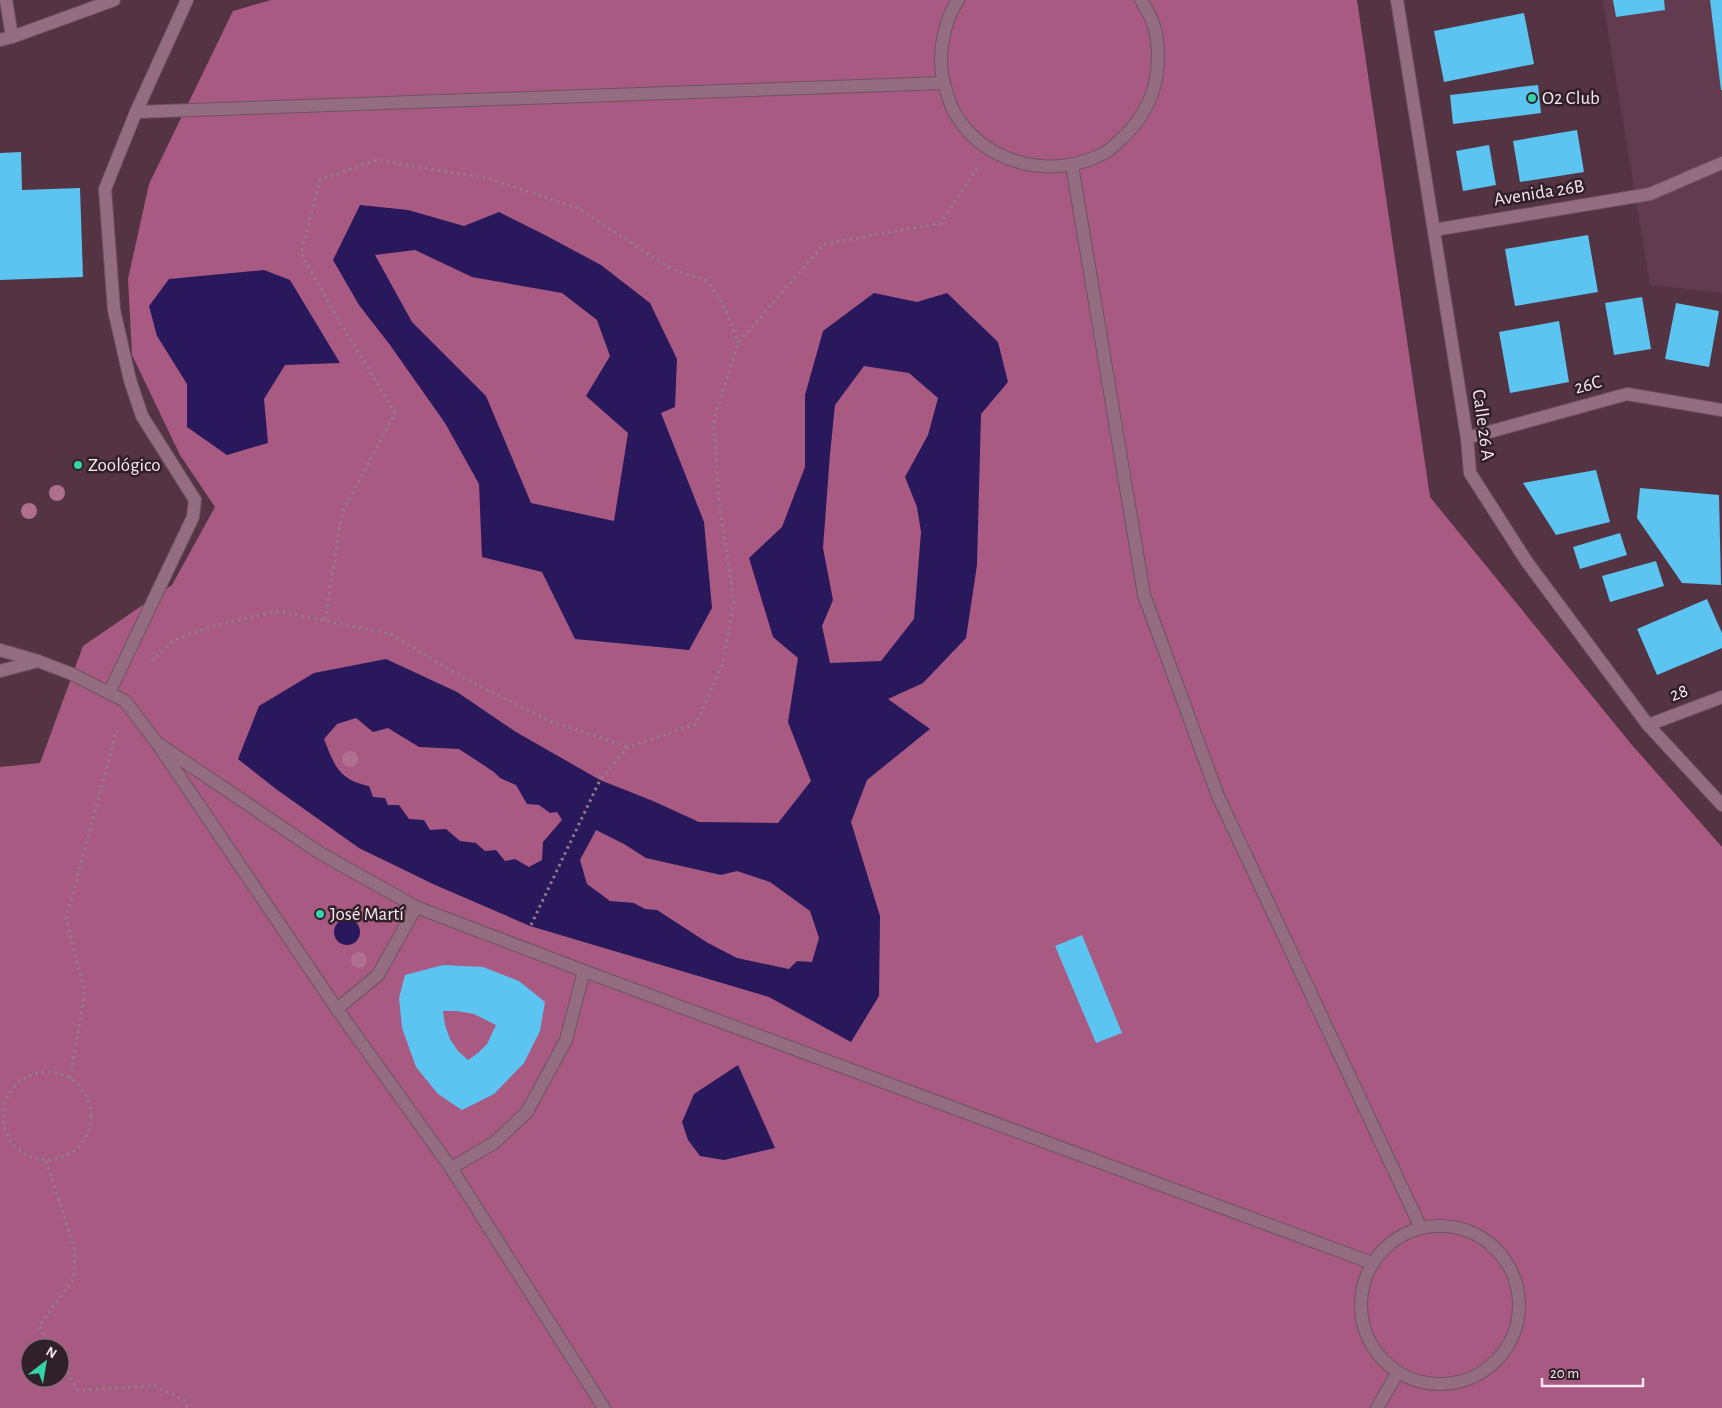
<svg xmlns="http://www.w3.org/2000/svg" width="1722" height="1408" font-family="'Alegreya Sans',sans-serif">
	<style>
		.built { fill: #623b4e }
		.forest { fill: #a95a83; fill-rule: evenodd }
		.water { fill: #2a185c; fill-rule: evenodd }
		.building { fill: #5cc4f0; fill-rule: evenodd }
		.lines { fill: none; stroke-linecap: round; stroke-linejoin: round }
		.minor-casing { stroke: #6f5361; stroke-width: 14 }
		.path { stroke: #967a87; stroke-width: 3; stroke-dasharray: 2.5 4; stroke-linecap: butt }
		.minor { stroke: #946e80; stroke-width: 12 }
		.tree { fill: #ae708e }
		.poi-dot { fill: #34d4a8; stroke: #302027; stroke-width: 2 }
		.labels { text-anchor: middle; dominant-baseline: central; stroke-width: 5; stroke-linejoin: round; paint-order: stroke }
		.poi-label { font-size: 19px; fill: #fde7f1; stroke: #302027; text-anchor: start }
		.street-label { font-size: 19px; fill: #fde7f1; stroke: #302027 }
	</style>
	<rect width="100%" height="100%" fill="#543343"/>
	<polygon class="built" points="1603,0 1722,0 1722,293 1650,285"/>
	<path class="forest" d="M 271,0 L 1357,0 L 1430,497 L 1632,745 L 1722,847 L 1722,1408 L 0,1408 L 0,767 L 40,763 L 83,646 L 172,585 L 215,507 L 180,455 L 132,355 L 128,279 L 149,184 L 233,11 ZM 30,1348 L 60,1348 L 60,1378 L 30,1378 Z"/>
	<g class="water">
		<path d="M 360,205 L 408,210 L 464,226 L 499,212 L 543,234 L 601,265 L 650,303 L 677,359 L 675,407 L 661,413 L 704,522 L 712,608 L 689,650 L 575,639 L 542,572 L 482,557 L 479,484 L 445,423 L 390,345 L 359,305 L 333,260 ZM 415,250 L 472,277 L 562,293 L 597,320 L 610,356 L 586,396 L 628,433 L 614,521 L 531,503 L 486,396 L 412,322 L 375,255 Z"/>
		<polygon points="264,270 290,280 340,363 285,365 264,399 268,443 227,455 187,427 187,384 157,336 149,306 169,279"/>
		<path d="M 874,293 L 917,302 L 947,293 L 998,342 L 1008,382 L 981,414 L 977,565 L 966,638 L 923,683 L 888,699 L 930,729 L 867,780 L 851,822 L 880,916 L 879,996 L 851,1042 L 769,997 L 530,926 L 433,884 L 359,848 L 276,789 L 238,759 L 259,706 L 314,673 L 386,659 L 457,692 L 516,732 L 600,780 L 653,801 L 699,822 L 778,823 L 811,781 L 788,722 L 798,658 L 773,637 L 749,558 L 782,527 L 805,467 L 805,395 L 823,331 ZM 864,366 L 909,373 L 938,398 L 928,435 L 905,477 L 917,507 L 921,532 L 914,619 L 881,661 L 830,663 L 822,626 L 833,600 L 823,548 L 830,454 L 835,405 ZM 356,718 L 373,732 L 388,728 L 419,747 L 459,749 L 494,772 L 500,778 L 516,785 L 527,804 L 539,805 L 550,813 L 557,812 L 562,820 L 543,842 L 542,860 L 529,867 L 515,859 L 505,861 L 496,850 L 485,851 L 476,843 L 460,841 L 446,829 L 430,830 L 424,820 L 409,819 L 399,805 L 388,805 L 385,798 L 373,797 L 369,786 C 339,780 334,765 324,739 L 337,724 ZM 596,830 L 624,844 L 646,858 L 721,875 L 737,871 L 770,882 L 810,911 L 819,938 L 812,962 L 797,961 L 789,969 L 737,958 L 708,943 L 657,910 L 645,909 L 634,903 L 610,901 L 587,884 L 580,860 Z"/>
		<circle cx="347" cy="932" r="13"/>
		<polygon points="738,1065 775,1148 724,1160 700,1156 688,1140 682,1122 694,1094"/>
	</g>
	<g class="building">
		<polygon points="1613,0 1664,0 1665,10 1616,17"/>
		<polygon points="1710,0 1722,0 1722,90 1721,90"/>
		<polygon points="1524,13 1534,64 1444,82 1434,31"/>
		<polygon points="1538,85 1541,113 1453,124 1450,95"/>
		<polygon points="1577,130 1584,172 1520,182 1513,141"/>
		<polygon points="1489,145 1496,185 1463,191 1456,151"/>
		<polygon points="21,152 22,190 80,188 83,277 0,280 0,153"/>
		<polygon points="1588,235 1598,292 1515,306 1505,249"/>
		<polygon points="1642,297 1651,349 1614,355 1605,303"/>
		<polygon points="1676,303 1719,311 1709,367 1665,359"/>
		<polygon points="1559,321 1569,382 1510,393 1499,332"/>
		<polygon points="1596,470 1610,522 1556,535 1523,483"/>
		<polygon points="1640,488 1719,495 1721,585 1682,583 1637,518"/>
		<polygon points="1620,533 1627,555 1580,569 1573,547"/>
		<polygon points="1656,561 1664,586 1610,602 1602,576"/>
		<polygon points="1707,599 1722,633 1722,648 1657,675 1637,629"/>
		<polygon points="1082,935 1122,1033 1096,1043 1055,946"/>
		<path d="M 443,965 L 483,967 L 519,981 L 545,1002 L 540,1031 L 524,1063 L 494,1094 L 462,1110 L 438,1094 L 416,1067 L 402,1028 L 399,998 L 405,975 ZM 443,1011 L 457,1011 L 474,1014 L 496,1025 L 487,1044 L 478,1053 L 468,1060 L 458,1051 L 450,1039 L 445,1025 Z"/>
	</g>
	<g class="lines">
		<g class="minor-casing">
			<g id="minor">
				<polyline points="6,0 12,37"/>
				<path d="M 958,0 C 942,24 936,63 946,90 C 948,96 950,103 952,108 C 980,164 1053,182 1106,152 C 1111,149 1116,144 1120,140 C 1139,123 1151,104 1156,79 C 1159,61 1159,41 1153,23 C 1150,15 1145,7 1141,0"/>
				<polyline points="1397,0 1467,438 1470,473 1527,562 1648,725 1722,805"/>
				<polyline points="0,40 12,37 114,0"/>
				<polyline points="136,112 187,0"/>
				<polyline points="1072,165 1144,595 1218,796 1421,1228"/>
				<polyline points="1434,230 1650,194 1722,163"/>
				<polyline points="1467,438 1627,394 1722,410"/>
				<polyline points="0,650 38,661 72,674 125,701 157,743"/>
				<polyline points="0,671 38,661"/>
				<polyline points="109,693 193,517 195,500 142,416 130,380 114,310 105,189 136,112 943,83"/>
				<polyline points="1648,725 1722,697"/>
				<polyline points="337,1009 378,975 416,907"/>
				<polyline points="451,1168 494,1143 527,1112 566,1040 584,971"/>
				<circle cx="1440" cy="1305" r="79"/>
				<polyline points="604,1408 451,1168 337,1009 157,743 320,853 416,907 584,971 1372,1263"/>
				<polyline points="1377,1408 1398,1372"/>
			</g>
		</g>
		<g class="path">
			<polyline points="325,620 342,513 395,413 332,309 301,253 320,180 377,160 490,179 578,208 671,269 708,281 726,310 738,343"/>
			<polyline points="152,661 174,640 210,627 277,611 391,634 462,677 545,719 628,747"/>
			<polyline points="531,925 600,780 628,747 696,724 723,663 734,601 719,503 714,420 738,343 824,244 941,223 977,168"/>
			<circle cx="47" cy="1116" r="44"/>
			<polyline points="70,1078 85,992 66,919 117,730"/>
			<polyline points="46,1161 75,1250 74,1278 39,1326 52,1348"/>
			<polyline points="60,1361 78,1390 155,1386 186,1401 187,1408"/>
		</g>
		<use href="#minor" class="minor"/>
	</g>
	<g class="tree">
		<circle cx="57" cy="493" r="8"/>
		<circle cx="29" cy="511" r="8"/>
		<circle cx="350" cy="759" r="8"/>
		<circle cx="359" cy="960" r="8"/>
	</g>
	<g class="poi-dot">
		<circle cx="1532" cy="98" r="5"/>
		<circle cx="78" cy="465" r="5"/>
		<circle cx="320" cy="914" r="5"/>
	</g>
	<g class="labels">
		<g class="poi-label">
			<text x="1542" y="98">O2 Club</text>
			<text x="88" y="465">Zoológico</text>
			<text x="330" y="914">José Martí</text>
		</g>
		<g class="street-label">
			<text transform="translate(1539 193) rotate(-9)">Avenida 26B</text>
			<text transform="translate(1588 385) rotate(-15)">26C</text>
			<text transform="translate(1483 425) rotate(82)">Calle 26 A</text>
			<text transform="translate(1679 693) rotate(-20)">28</text>
		</g>
	</g>
	<g transform="translate(45 1363) rotate(31)"><circle r="24" fill="#302027" stroke="#827078"/>
	<path d="M0-4L9 19L0 12L-9 19Z" fill="#34d4a8"/>
	<text y="-8" font-size="14" font-weight="bold" text-anchor="middle" fill="#fde7f1">N</text>
	</g>
	<path d="M1542 1378v8h101v-8" fill="none" stroke="#fde7f1" stroke-width="2.5"/>
	<text x="1550" y="1378" font-size="15" fill="#fde7f1" stroke="#302027" stroke-width="4" paint-order="stroke">20 m</text>
</svg>
